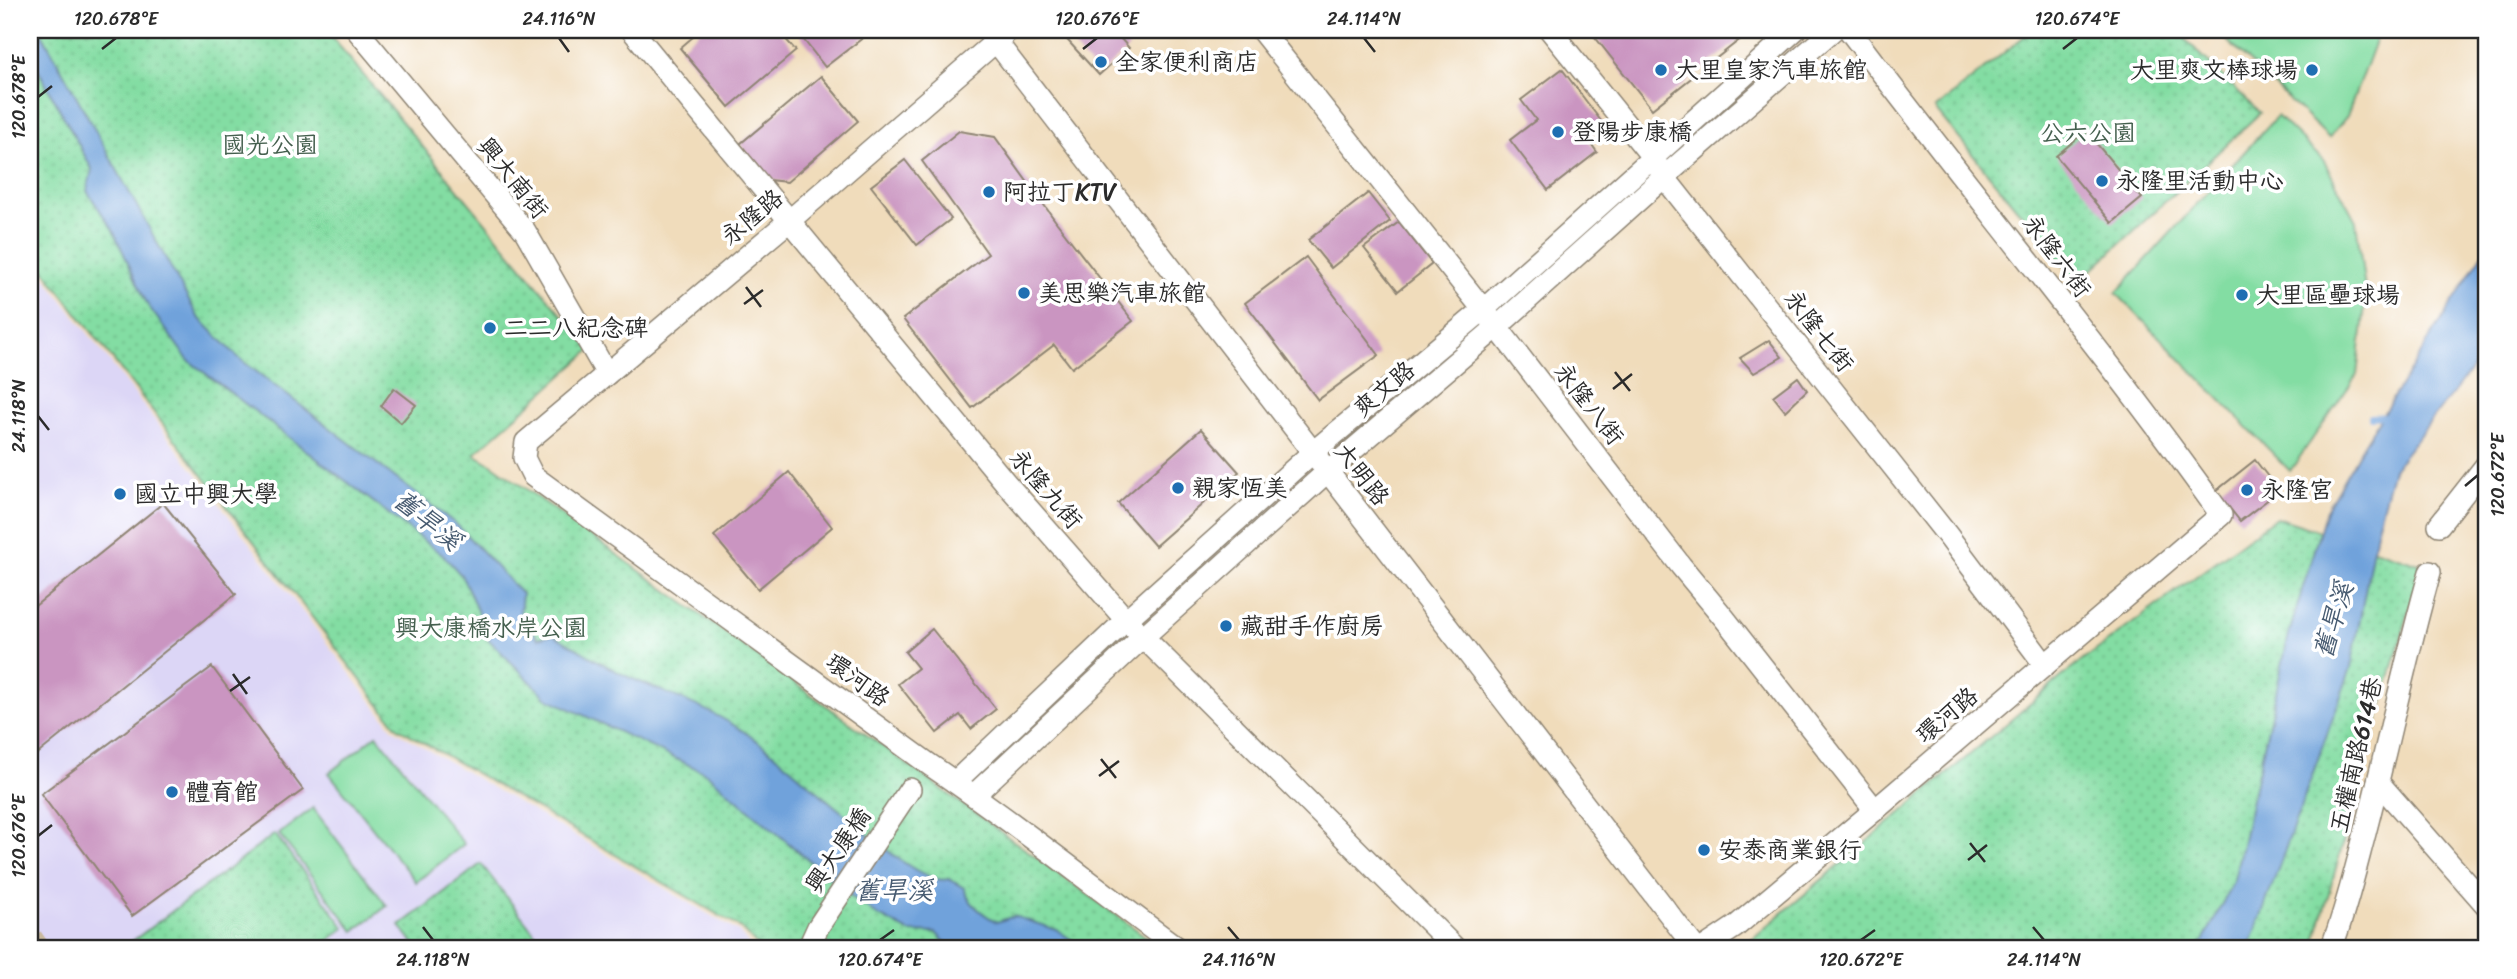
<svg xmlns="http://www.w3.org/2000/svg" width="2517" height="979" font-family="Sriracha,'LXGW WenKai TC',sans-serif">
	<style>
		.built { fill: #dcd6f6 }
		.green { fill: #83dda3; stroke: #578467; stroke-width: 2 }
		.park { fill: url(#park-dots); stroke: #578467; stroke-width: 2 }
		.water { fill: #70a2db; stroke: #4e6683; stroke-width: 2 }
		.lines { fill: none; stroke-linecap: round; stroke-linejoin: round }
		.stream { stroke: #70a2db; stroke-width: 6 }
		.building { fill: #ca95c1 }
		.major-tunnel { stroke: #c9b99e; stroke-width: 26; stroke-dasharray: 26 13; stroke-linecap: butt }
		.minor-casing { stroke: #8e8473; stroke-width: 24 }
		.minor { stroke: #fff; stroke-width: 21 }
		.ticks { fill: none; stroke: #2b2b2b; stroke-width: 2.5 }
		.poi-dot { fill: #1f6fb2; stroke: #fff; stroke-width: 2.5 }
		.labels { text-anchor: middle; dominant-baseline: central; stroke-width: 7; stroke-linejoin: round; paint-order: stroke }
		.poi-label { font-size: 24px; fill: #2b2b2b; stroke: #fff; text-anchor: start }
		.park-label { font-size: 24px; fill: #45604f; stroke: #fff }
		.street-label { font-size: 24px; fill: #2b2b2b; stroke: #fff }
		.water-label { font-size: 26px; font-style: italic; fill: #475b71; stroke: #fff }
		.neatline { fill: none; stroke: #2b2b2b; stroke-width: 2.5 }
		.ticks-label { font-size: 18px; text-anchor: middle; fill: #2b2b2b }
	</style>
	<defs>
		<pattern id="park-dots" width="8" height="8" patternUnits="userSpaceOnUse" patternTransform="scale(1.75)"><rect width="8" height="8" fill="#83dda3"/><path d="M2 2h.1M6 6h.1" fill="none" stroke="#71be8c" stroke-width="1.8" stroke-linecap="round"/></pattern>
	</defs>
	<rect width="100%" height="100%" fill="#fff"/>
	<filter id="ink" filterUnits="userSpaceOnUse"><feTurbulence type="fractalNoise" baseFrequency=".0143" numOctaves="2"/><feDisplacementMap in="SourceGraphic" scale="14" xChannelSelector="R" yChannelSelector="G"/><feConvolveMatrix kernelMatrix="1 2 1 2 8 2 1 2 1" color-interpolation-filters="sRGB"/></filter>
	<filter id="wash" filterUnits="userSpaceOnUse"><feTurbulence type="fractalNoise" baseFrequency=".00686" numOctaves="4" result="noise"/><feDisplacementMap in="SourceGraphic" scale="28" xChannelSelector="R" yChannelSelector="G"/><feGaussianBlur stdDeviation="1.57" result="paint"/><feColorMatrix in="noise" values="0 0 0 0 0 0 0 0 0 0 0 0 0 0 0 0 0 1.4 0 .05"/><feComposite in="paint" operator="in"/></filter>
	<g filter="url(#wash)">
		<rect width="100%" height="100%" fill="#f0dcbb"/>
		<polygon class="built" points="30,258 393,729 739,932 753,949 30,949"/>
		<g class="green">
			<polygon points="2216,30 2379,30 2347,116 2329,138"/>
			<polygon points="2277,116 2324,161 2356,221 2366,297 2357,375 2290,471 2116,293"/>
			<polygon points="377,735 464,844 416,882 329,773"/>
			<polygon points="313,808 387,906 354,931 279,834"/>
		</g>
		<g class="park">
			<polygon points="30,30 326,30 591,350 474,454 493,465 1163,949 761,949 739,927 397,727 30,252"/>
			<polygon points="2032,30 2176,30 2260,113 2078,283 1935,109"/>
			<polygon points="2276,517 2422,565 2313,949 1740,949 2071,669"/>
			<polygon points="275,834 345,928 317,949 122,949"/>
			<polygon points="481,864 547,949 418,949 400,926"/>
		</g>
		<g class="water">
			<path d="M 30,30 L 40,30 L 198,317 L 240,359 L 457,525 L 522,594 L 520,614 L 538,638 L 552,634 C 575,647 598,662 622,674 C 656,690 692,701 725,720 C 768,744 804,781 842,812 C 862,829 923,887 949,879 L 964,888 C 968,903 984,915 997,922 L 1014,916 L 1057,930 L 1085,949 L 952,949 L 936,933 L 909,932 L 877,915 L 852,897 L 706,773 L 547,698 L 489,640 L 469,591 L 461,575 L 445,557 L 188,360 L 147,304 L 113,230 L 87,191 L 92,169 L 36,66 L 30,72 Z"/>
			<polygon points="2487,247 2487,346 2471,370 2393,469 2376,531 2351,668 2249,949 2196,949 2203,942 2234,880 2289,634 2326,510 2363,446"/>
		</g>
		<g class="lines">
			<polyline class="stream" points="2371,417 2386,416"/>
		</g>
		<g id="blocks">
			<g class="building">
				<polygon points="701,30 778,30 796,51 729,107 680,48"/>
				<polygon points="796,30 873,30 825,67"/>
				<polygon points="1062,30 1113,30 1129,48 1099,75 1060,32"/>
				<polygon points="1594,30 1752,30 1652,109 1591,32"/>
				<polygon points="1562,69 1604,125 1587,138 1597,152 1548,190 1510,140 1536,120 1521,100"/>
				<polygon points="821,76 858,121 787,182 769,180 740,144"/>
				<polygon points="959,131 995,137 1057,223 1133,321 1072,368 1054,345 972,408 903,319 988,254 922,161"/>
				<polygon points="2086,131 2142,198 2112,223 2056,156"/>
				<polygon points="905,160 951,219 917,245 871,186"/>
				<polygon points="1368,193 1390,221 1331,268 1308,240"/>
				<polygon points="1399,222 1432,264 1398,291 1364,248"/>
				<polygon points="1306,257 1379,355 1318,400 1245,303"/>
				<polygon points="1769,340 1782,357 1754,373 1740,358"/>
				<polygon points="1798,377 1807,390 1785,411 1773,396"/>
				<polygon points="394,388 416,405 401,423 381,406"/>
				<polygon points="1201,429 1239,472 1155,546 1118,503"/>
				<polygon points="2255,460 2279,491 2240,521 2216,491"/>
				<polygon points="789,472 832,527 758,589 714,536"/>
				<polygon points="163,503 236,594 30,760 30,610"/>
				<polygon points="932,629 996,709 971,729 960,715 937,733 898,684 918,668 905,652"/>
				<polygon points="212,667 303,790 132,916 41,794"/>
			</g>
		</g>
	</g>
	<g filter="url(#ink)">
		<use href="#blocks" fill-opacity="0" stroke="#8e8473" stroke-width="2"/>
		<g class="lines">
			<polyline class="major-tunnel" points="30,939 37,949"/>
			<g class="minor-casing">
				<g id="minor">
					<polyline points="357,30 525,231 607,374"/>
					<polyline points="632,30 1005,482 1126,620 1456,949"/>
					<path d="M 1009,30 L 789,221 L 526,442 L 524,458 L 533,476 L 930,765 C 1016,823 1096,888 1179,949"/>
					<polyline points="1261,30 1497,327 1681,566 1725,619 1875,810"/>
					<polyline points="1550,30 1653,158 1664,177 1948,536 2045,665"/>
					<polyline points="988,31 1696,949"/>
					<polyline points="2439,525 2487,464"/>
					<polyline points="955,782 1126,620 1312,453 1483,310 1795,30"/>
					<polyline points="2378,782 2487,906"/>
					<polyline points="975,794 1143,637 1327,472 1497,327 1664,177 1833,30"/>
					<polyline points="812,940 818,927 910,789"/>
					<path d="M 1702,949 L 1735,927 L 1875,810 L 2221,515 C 2103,349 1972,193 1849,30"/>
					<path d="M 2331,949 C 2345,913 2354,875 2364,837 C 2387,749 2405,660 2430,572"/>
				</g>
			</g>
			<use href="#minor" class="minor"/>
		</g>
	</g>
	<path class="ticks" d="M 559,38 L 569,52M 1364,38 L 1375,52M 102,49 L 116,38M 1083,49 L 1097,38M 2063,49 L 2077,38M 38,97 L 52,86M 746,287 L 761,307M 744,304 L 763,290M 1615,372 L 1630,391M 1613,389 L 1632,374M 38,416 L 49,430M 2465,486 L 2478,475M 233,674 L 247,694M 230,691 L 250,677M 1101,759 L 1116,778M 1099,776 L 1119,761M 38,836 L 52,825M 1970,843 L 1985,862M 1968,860 L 1987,845M 423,927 L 433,940M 1228,927 L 1239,940M 2033,927 L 2044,940M 880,940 L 894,930M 1861,940 L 1875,930"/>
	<g class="poi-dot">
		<circle cx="1101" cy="62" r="7"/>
		<circle cx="1661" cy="70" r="7"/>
		<circle cx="2312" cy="70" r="7"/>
		<circle cx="1558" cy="132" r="7"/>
		<circle cx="2102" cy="181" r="7"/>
		<circle cx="989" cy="192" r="7"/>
		<circle cx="1024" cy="293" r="7"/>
		<circle cx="2242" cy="295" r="7"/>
		<circle cx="490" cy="328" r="7"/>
		<circle cx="1178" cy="488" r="7"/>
		<circle cx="2247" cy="490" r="7"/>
		<circle cx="120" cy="494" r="7"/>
		<circle cx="1226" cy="626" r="7"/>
		<circle cx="172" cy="792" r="7"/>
		<circle cx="1704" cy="850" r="7"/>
	</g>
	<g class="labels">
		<g class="poi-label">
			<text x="1115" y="62">全家便利商店</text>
			<text x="1675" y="70">大里皇家汽車旅館</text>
			<text x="2298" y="70" text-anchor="end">大里爽文棒球場</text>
			<text x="1572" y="132">登陽步康橋</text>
			<text x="2116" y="181">永隆里活動中心</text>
			<text x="1003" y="192">阿拉丁KTV</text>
			<text x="1038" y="293">美思樂汽車旅館</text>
			<text x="2256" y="295">大里區壘球場</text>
			<text x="504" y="328">二二八紀念碑</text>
			<text x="1192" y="488">親家恆美</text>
			<text x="2261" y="490">永隆宮</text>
			<text x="134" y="494">國立中興大學</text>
			<text x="1240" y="626">藏甜手作廚房</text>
			<text x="186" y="792">體育館</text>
			<text x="1718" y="850">安泰商業銀行</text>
		</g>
		<g class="park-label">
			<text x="2088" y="133">公六公園</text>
			<text x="270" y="145">國光公園</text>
			<text x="491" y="628">興大康橋水岸公園</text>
		</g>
		<g class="street-label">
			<text transform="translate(513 178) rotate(51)">興大南街</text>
			<text transform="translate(752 217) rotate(-40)">永隆路</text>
			<text transform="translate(2057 256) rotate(53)">永隆六街</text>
			<text transform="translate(1819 331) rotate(52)">永隆七街</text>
			<text transform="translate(1384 389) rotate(-40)">爽文路</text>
			<text transform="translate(1589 404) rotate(52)">永隆八街</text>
			<text transform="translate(1362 474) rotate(52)">大明路</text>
			<text transform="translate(1046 489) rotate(49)">永隆九街</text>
			<text transform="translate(858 680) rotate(36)">環河路</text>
			<text transform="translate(1947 715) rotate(-40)">環河路</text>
			<text transform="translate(2356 755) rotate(-77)">五權南路614巷</text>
			<text transform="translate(838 850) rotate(-56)">興大康橋</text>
		</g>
		<g class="water-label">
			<text transform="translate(428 520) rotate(39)">舊旱溪</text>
			<text transform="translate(2333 620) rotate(-73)">舊旱溪</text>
			<text x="894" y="890">舊旱溪</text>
		</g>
	</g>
	<rect width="2517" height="979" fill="none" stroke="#fff" stroke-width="77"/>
	<rect x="38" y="38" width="2440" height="902" class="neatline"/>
	<g class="ticks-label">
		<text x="116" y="25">120.678°E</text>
		<text x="559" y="25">24.116°N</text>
		<text x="1097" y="25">120.676°E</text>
		<text x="1364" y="25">24.114°N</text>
		<text x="2077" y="25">120.674°E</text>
		<text transform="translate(19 97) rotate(-90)" y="6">120.678°E</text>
		<text transform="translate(19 416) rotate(-90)" y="6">24.118°N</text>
		<text transform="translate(2498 475) rotate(-90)" y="6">120.672°E</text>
		<text transform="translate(19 836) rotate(-90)" y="6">120.676°E</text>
		<text x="433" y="966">24.118°N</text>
		<text x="880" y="966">120.674°E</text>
		<text x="1239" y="966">24.116°N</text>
		<text x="1861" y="966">120.672°E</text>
		<text x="2044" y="966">24.114°N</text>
	</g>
</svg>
